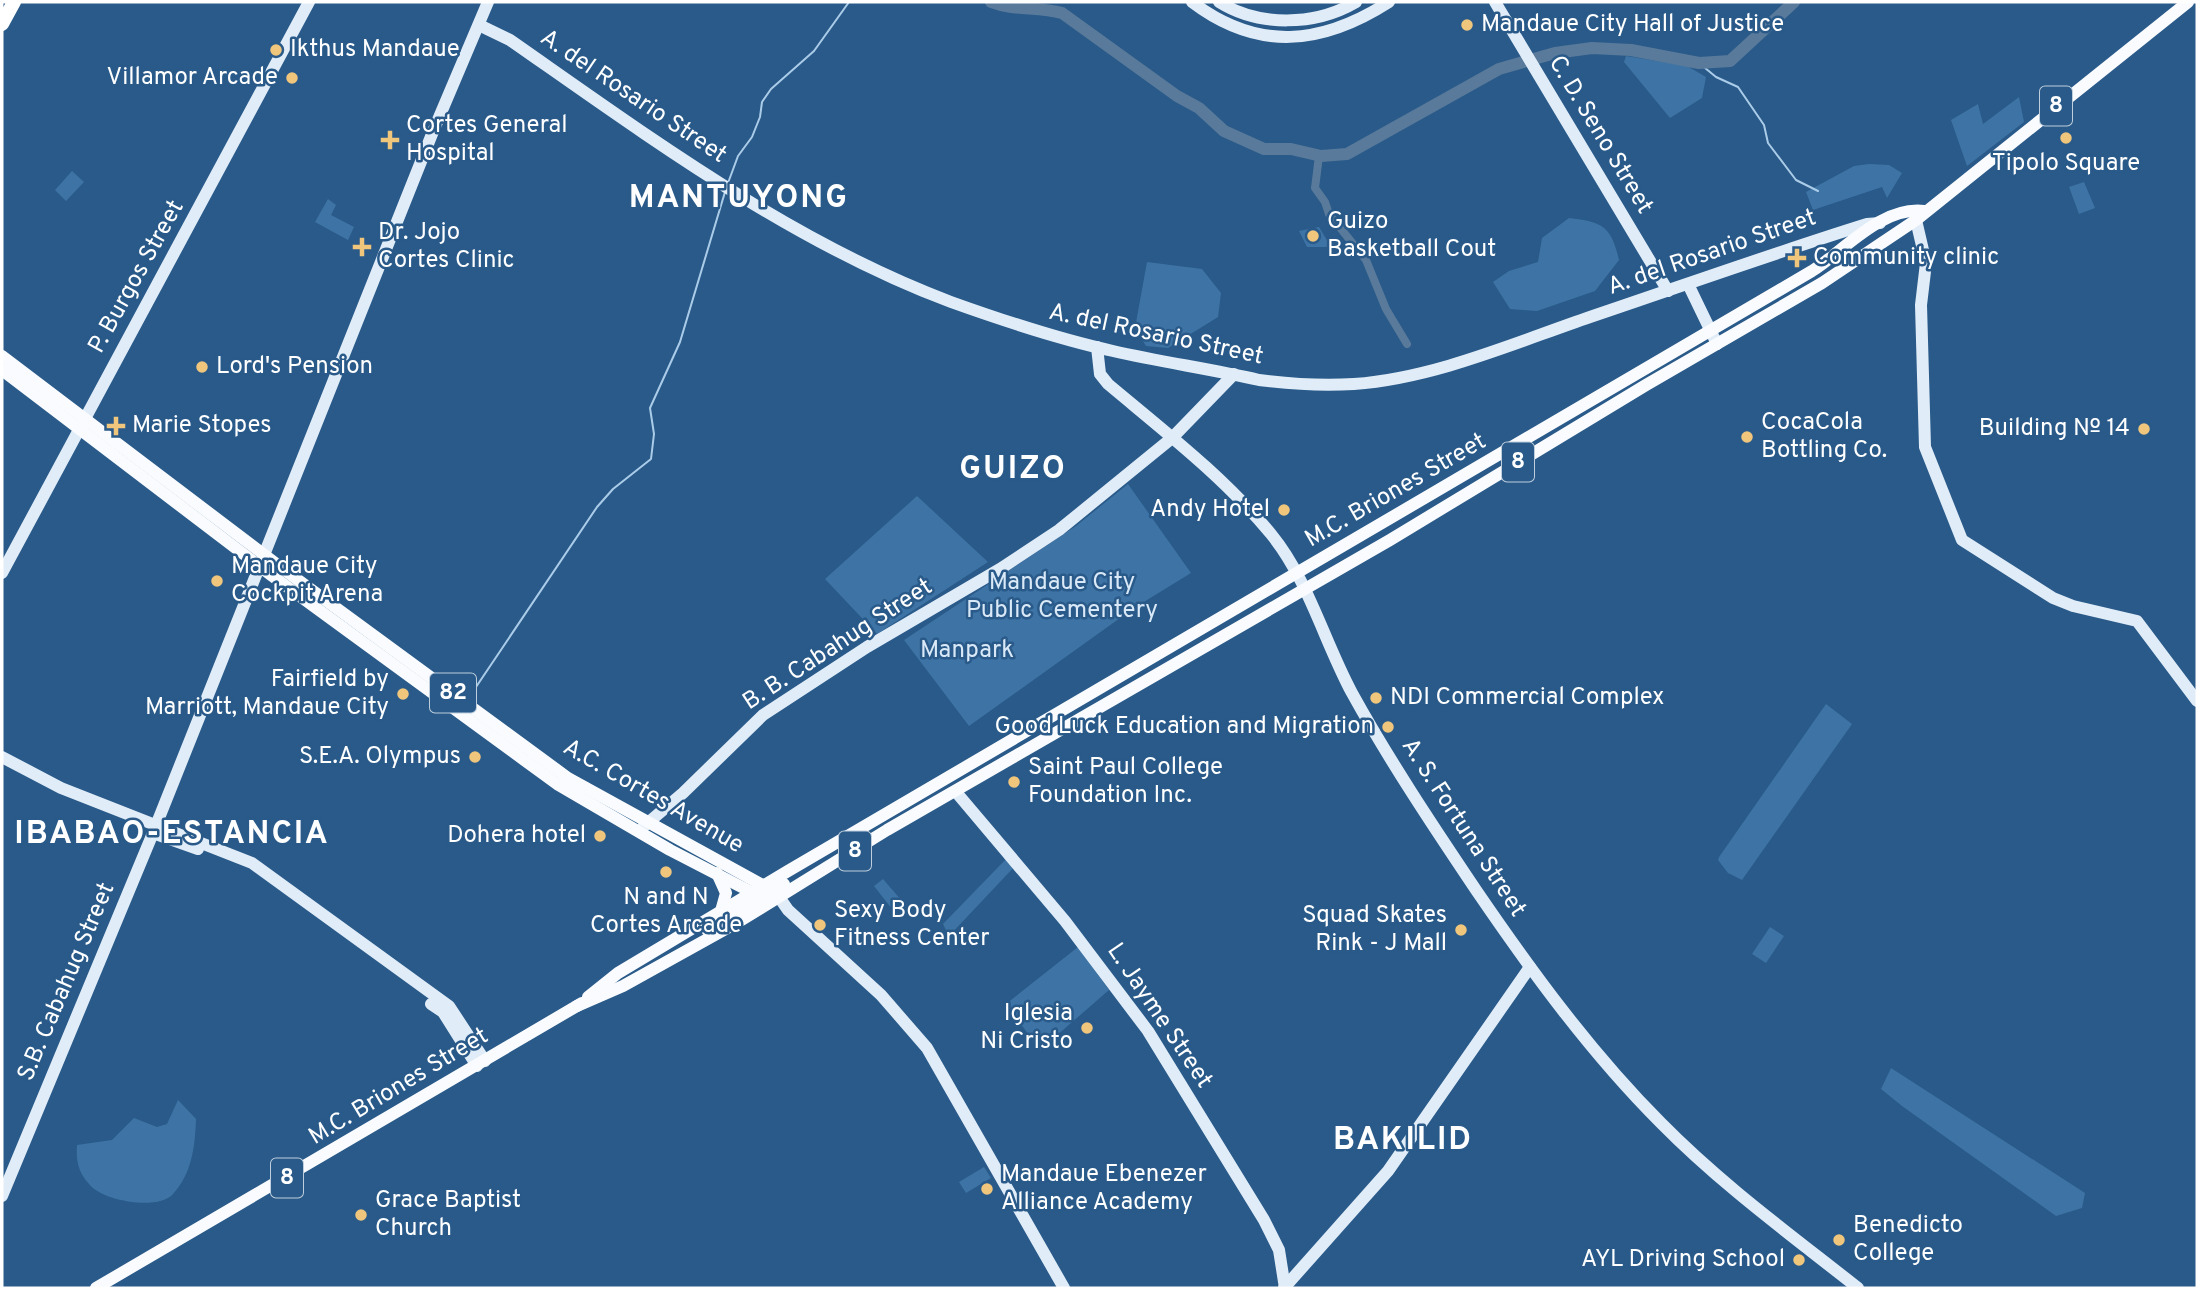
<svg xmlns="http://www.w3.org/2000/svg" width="2199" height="1290" font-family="Overpass,sans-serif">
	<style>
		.green { fill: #3e74a5 }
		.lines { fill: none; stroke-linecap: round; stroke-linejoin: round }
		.stream { stroke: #abcce9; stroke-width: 2 }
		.canal { stroke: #597a9a; stroke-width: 8 }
		.river { stroke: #597a9a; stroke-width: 12 }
		.secondary { stroke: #e0ecf8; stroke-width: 12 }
		.primary { stroke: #f9fbfe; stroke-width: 12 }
		.highway { stroke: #fff; stroke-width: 14 }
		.poi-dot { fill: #f0c67d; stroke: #295a89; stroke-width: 2.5 }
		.labels { text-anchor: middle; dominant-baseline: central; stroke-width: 5; stroke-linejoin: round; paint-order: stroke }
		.shield { fill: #295a89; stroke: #bfcedc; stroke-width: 2 }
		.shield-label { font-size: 23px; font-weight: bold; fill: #fff }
		.poi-label { font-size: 24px; fill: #fff; stroke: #295a89; text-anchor: start }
		.street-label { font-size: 24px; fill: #fff; stroke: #295a89 }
		.park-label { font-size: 24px; fill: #dae9f7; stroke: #295a89 }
		.district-label { font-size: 32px; font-weight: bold; letter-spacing: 2px; fill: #fff; stroke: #295a89 }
	</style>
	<rect width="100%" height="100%" fill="#295a89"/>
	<g class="green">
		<polygon points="1626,56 1687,66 1706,77 1702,98 1670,118 1624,62"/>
		<polygon points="2019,97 2024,122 1967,166 1951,120 1978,104 1983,124"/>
		<polygon points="1869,164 1889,165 1902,173 1887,198 1882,187 1813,210 1806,192 1854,166"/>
		<polygon points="72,171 84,182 66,201 55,190"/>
		<polygon points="2084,182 2095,208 2079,214 2069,187"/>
		<polygon points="328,199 336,205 331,215 354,227 348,240 315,222"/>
		<path d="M 1569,218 C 1603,222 1611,226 1619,260 L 1595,291 L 1537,311 L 1510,309 L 1493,282 L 1509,271 L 1538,262 L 1542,238 Z"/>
		<polygon points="1319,227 1331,247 1307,247 1299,231"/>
		<polygon points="1147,262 1202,269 1221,293 1218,317 1168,348 1146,346 1135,328"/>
		<polygon points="1128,484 1191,573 1134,608 969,726 904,640 1076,526"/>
		<polygon points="917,496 988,562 877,634 825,579"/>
		<polygon points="1826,704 1852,724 1742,880 1728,873 1718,860 1719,857"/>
		<polygon points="1008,857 1016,865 949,936 943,924"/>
		<polygon points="883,879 902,901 892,909 874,886"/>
		<polygon points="1770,927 1784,936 1766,963 1752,954"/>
		<polygon points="1078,947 1109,990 1040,1050 1006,1004"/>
		<polygon points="1891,1068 2085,1193 2082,1208 2056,1216 1902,1106 1881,1089"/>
		<path d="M 178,1100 L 196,1119 C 195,1147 192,1173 173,1194 C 158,1211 102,1201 89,1184 C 78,1172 76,1161 77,1145 L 112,1140 L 134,1118 L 157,1127 L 167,1124 Z"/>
		<polygon points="984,1167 991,1178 966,1193 959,1182"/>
	</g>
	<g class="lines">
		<g class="stream">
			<polyline points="1699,63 1716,77 1738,87 1764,125 1768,143 1796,180 1818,191"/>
			<polyline points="728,183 738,156 752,137 760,117 762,102 771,89 814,51 849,2"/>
			<polyline points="474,690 597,507 613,489 651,459 654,434 650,408 680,342 725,192"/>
		</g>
		<polyline class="canal" points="1319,156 1315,188 1325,202 1329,214 1366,260 1386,309 1407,344"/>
		<path class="river" d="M 991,2 C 1014,11 1038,6 1062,13 L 1177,96 L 1199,108 L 1224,131 L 1264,149 L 1291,149 L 1321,156 L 1347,154 L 1499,69 L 1555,53 L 1592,48 L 1631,50 L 1699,63 L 1730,61 L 1794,2"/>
		<g class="secondary">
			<path d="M 1192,2 C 1258,52 1322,45 1389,2"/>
			<path d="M 1219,2 C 1259,27 1315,26 1356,2"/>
			<polyline points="1495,2 1668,291"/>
			<path d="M 479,25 L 510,40 C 649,137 791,242 951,302 C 1004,321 1058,339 1113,351 C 1161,362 1211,369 1259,380 C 1290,384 1323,386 1354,384 C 1435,378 1514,343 1590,317 C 1682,286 1774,253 1867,224 L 1880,223"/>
			<polyline points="1916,220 1926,263 1921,305 1925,447 1962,540 2053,598 2073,606 2137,621 2197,701"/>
			<polyline points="1688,284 1717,344"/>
			<path d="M 1097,347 L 1100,374 L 1108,384 C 1164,431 1224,477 1271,534 C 1308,579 1324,641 1352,693 C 1389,760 1433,826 1476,890 C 1532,972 1591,1053 1661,1123 C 1721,1184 1791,1235 1858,1288"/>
			<polyline points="2,573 309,2"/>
			<polyline points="2,757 61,788 252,863 449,1006 485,1061"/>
			<polyline points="956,792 1065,921 1148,1031 1264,1220 1279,1250 1285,1288"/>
			<polyline points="643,827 683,793 763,715 867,647 1000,569 1059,530 1172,438 1234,374"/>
			<polyline points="153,833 198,849"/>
			<polyline points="779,897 788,910 881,995 927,1048 1064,1288"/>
			<polyline points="431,1004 443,1012 477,1066"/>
			<polyline points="2,1196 153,833 432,134 488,2"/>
			<polyline points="1284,1288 1388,1171 1530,967"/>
		</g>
		<g class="primary">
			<polyline points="2,356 279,566 568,778 768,888"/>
			<polyline points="2,370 271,575 557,784 670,850 757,895"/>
			<polyline points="717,873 726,893 721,911"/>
			<polyline points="707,930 784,884"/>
			<path d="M 588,997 L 618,973 L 788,871 L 1812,271 C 1845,250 1882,206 1924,211"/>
			<polyline points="577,1006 623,986 740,921 887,830 1390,540 1646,385 1822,283 1916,220 2188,2"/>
			<polyline points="96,1288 582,1003"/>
		</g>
		<polyline class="highway" points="2,24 14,2"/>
	</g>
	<g class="poi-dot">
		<circle cx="1467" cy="25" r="7"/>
		<circle cx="276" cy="50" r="7"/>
		<circle cx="292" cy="78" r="7"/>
		<circle cx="2066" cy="138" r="7"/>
		<path d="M386.5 129.5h7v7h7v7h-7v7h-7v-7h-7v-7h7z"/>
		<circle cx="1313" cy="236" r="7"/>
		<path d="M358.5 236.5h7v7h7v7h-7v7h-7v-7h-7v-7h7z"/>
		<path d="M1793.5 247.5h7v7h7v7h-7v7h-7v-7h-7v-7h7z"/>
		<circle cx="202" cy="367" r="7"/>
		<path d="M112.5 415.5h7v7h7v7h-7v7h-7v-7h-7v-7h7z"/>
		<circle cx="2144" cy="429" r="7"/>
		<circle cx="1747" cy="437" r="7"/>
		<circle cx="1284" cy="510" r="7"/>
		<circle cx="217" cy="581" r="7"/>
		<circle cx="403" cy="694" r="7"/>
		<circle cx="1376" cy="698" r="7"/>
		<circle cx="1388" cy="727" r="7"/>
		<circle cx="475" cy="757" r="7"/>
		<circle cx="1014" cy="782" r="7"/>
		<circle cx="600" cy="836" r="7"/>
		<circle cx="666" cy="872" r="7"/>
		<circle cx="820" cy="925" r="7"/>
		<circle cx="1461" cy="930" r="7"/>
		<circle cx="1087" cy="1028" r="7"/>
		<circle cx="987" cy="1189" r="7"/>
		<circle cx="361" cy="1215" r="7"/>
		<circle cx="1839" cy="1240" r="7"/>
		<circle cx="1799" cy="1260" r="7"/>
	</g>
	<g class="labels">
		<g class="shield">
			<rect x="2040" y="86.5" width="32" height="39" rx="5"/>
			<rect x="1502" y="442.5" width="32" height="39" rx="5"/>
			<rect x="430" y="673.5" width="46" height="39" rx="5"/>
			<rect x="839" y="831.5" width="32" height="39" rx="5"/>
			<rect x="271" y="1158.5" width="32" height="39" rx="5"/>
		</g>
		<g class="shield-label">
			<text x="2056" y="106">8</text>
			<text x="1518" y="462">8</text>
			<text x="453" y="693">82</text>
			<text x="855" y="851">8</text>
			<text x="287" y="1178">8</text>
		</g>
		<g class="poi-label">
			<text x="1481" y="25">Mandaue City Hall of Justice</text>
			<text x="290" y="50">Ikthus Mandaue</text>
			<text x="278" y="78" text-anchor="end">Villamor Arcade</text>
			<text x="406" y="126">Cortes General<tspan x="406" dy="28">Hospital</tspan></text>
			<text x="2066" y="164" text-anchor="middle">Tipolo Square</text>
			<text x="1327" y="222">Guizo<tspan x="1327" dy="28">Basketball Cout</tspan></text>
			<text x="378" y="233">Dr. Jojo<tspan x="378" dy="28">Cortes Clinic</tspan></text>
			<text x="1813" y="258">Community clinic</text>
			<text x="216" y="367">Lord's Pension</text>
			<text x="1761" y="423">CocaCola<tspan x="1761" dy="28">Bottling Co.</tspan></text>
			<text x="132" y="426">Marie Stopes</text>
			<text x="2130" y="429" text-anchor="end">Building № 14</text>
			<text x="1270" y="510" text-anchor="end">Andy Hotel</text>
			<text x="231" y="567">Mandaue City<tspan x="231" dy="28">Cockpit Arena</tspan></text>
			<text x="389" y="680" text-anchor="end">Fairfield by<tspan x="389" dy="28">Marriott, Mandaue City</tspan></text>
			<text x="1390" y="698">NDI Commercial Complex</text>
			<text x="1374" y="727" text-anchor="end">Good Luck Education and Migration</text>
			<text x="461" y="757" text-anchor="end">S.E.A. Olympus</text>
			<text x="1028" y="768">Saint Paul College<tspan x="1028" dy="28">Foundation Inc.</tspan></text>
			<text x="586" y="836" text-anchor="end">Dohera hotel</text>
			<text x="666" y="898" text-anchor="middle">N and N<tspan x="666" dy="28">Cortes Arcade</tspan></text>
			<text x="834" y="911">Sexy Body<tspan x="834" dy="28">Fitness Center</tspan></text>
			<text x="1447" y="916" text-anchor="end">Squad Skates<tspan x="1447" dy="28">Rink - J Mall</tspan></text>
			<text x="1073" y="1014" text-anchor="end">Iglesia<tspan x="1073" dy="28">Ni Cristo</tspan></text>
			<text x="1001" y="1175">Mandaue Ebenezer<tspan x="1001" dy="28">Alliance Academy</tspan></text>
			<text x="375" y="1201">Grace Baptist<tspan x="375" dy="28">Church</tspan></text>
			<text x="1853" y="1226">Benedicto<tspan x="1853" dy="28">College</tspan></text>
			<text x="1785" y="1260" text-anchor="end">AYL Driving School</text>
		</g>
		<g class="street-label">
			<text transform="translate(633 97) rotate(34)">A. del Rosario Street</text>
			<text transform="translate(1600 135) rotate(59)">C. D. Seno Street</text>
			<text transform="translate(1712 253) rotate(-19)">A. del Rosario Street</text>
			<text transform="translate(137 277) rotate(-61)">P. Burgos Street</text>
			<text transform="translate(1156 335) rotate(12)">A. del Rosario Street</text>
			<text transform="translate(1396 491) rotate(-30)">M.C. Briones Street</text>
			<text transform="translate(838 645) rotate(-33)">B. B. Cabahug Street</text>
			<text transform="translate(653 797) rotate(30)">A.C. Cortes Avenue</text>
			<text transform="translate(1463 828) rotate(57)">A. S. Fortuna Street</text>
			<text transform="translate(67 982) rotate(-67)">S.B. Cabahug Street</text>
			<text transform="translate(1159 1016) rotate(56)">L. Jayme Street</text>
			<text transform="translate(399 1087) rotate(-31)">M.C. Briones Street</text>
		</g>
		<g class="park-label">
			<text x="1062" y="583">Mandaue City<tspan x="1062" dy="28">Public Cementery</tspan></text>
			<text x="967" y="651">Manpark</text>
		</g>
		<g class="district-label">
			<text x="739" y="199">MANTUYONG</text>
			<text x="1013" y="470">GUIZO</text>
			<text x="172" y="835">IBABAO-ESTANCIA</text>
			<text x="1403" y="1141">BAKILID</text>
		</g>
	</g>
	<rect width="2199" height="1290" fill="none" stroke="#ffffff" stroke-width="7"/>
</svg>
